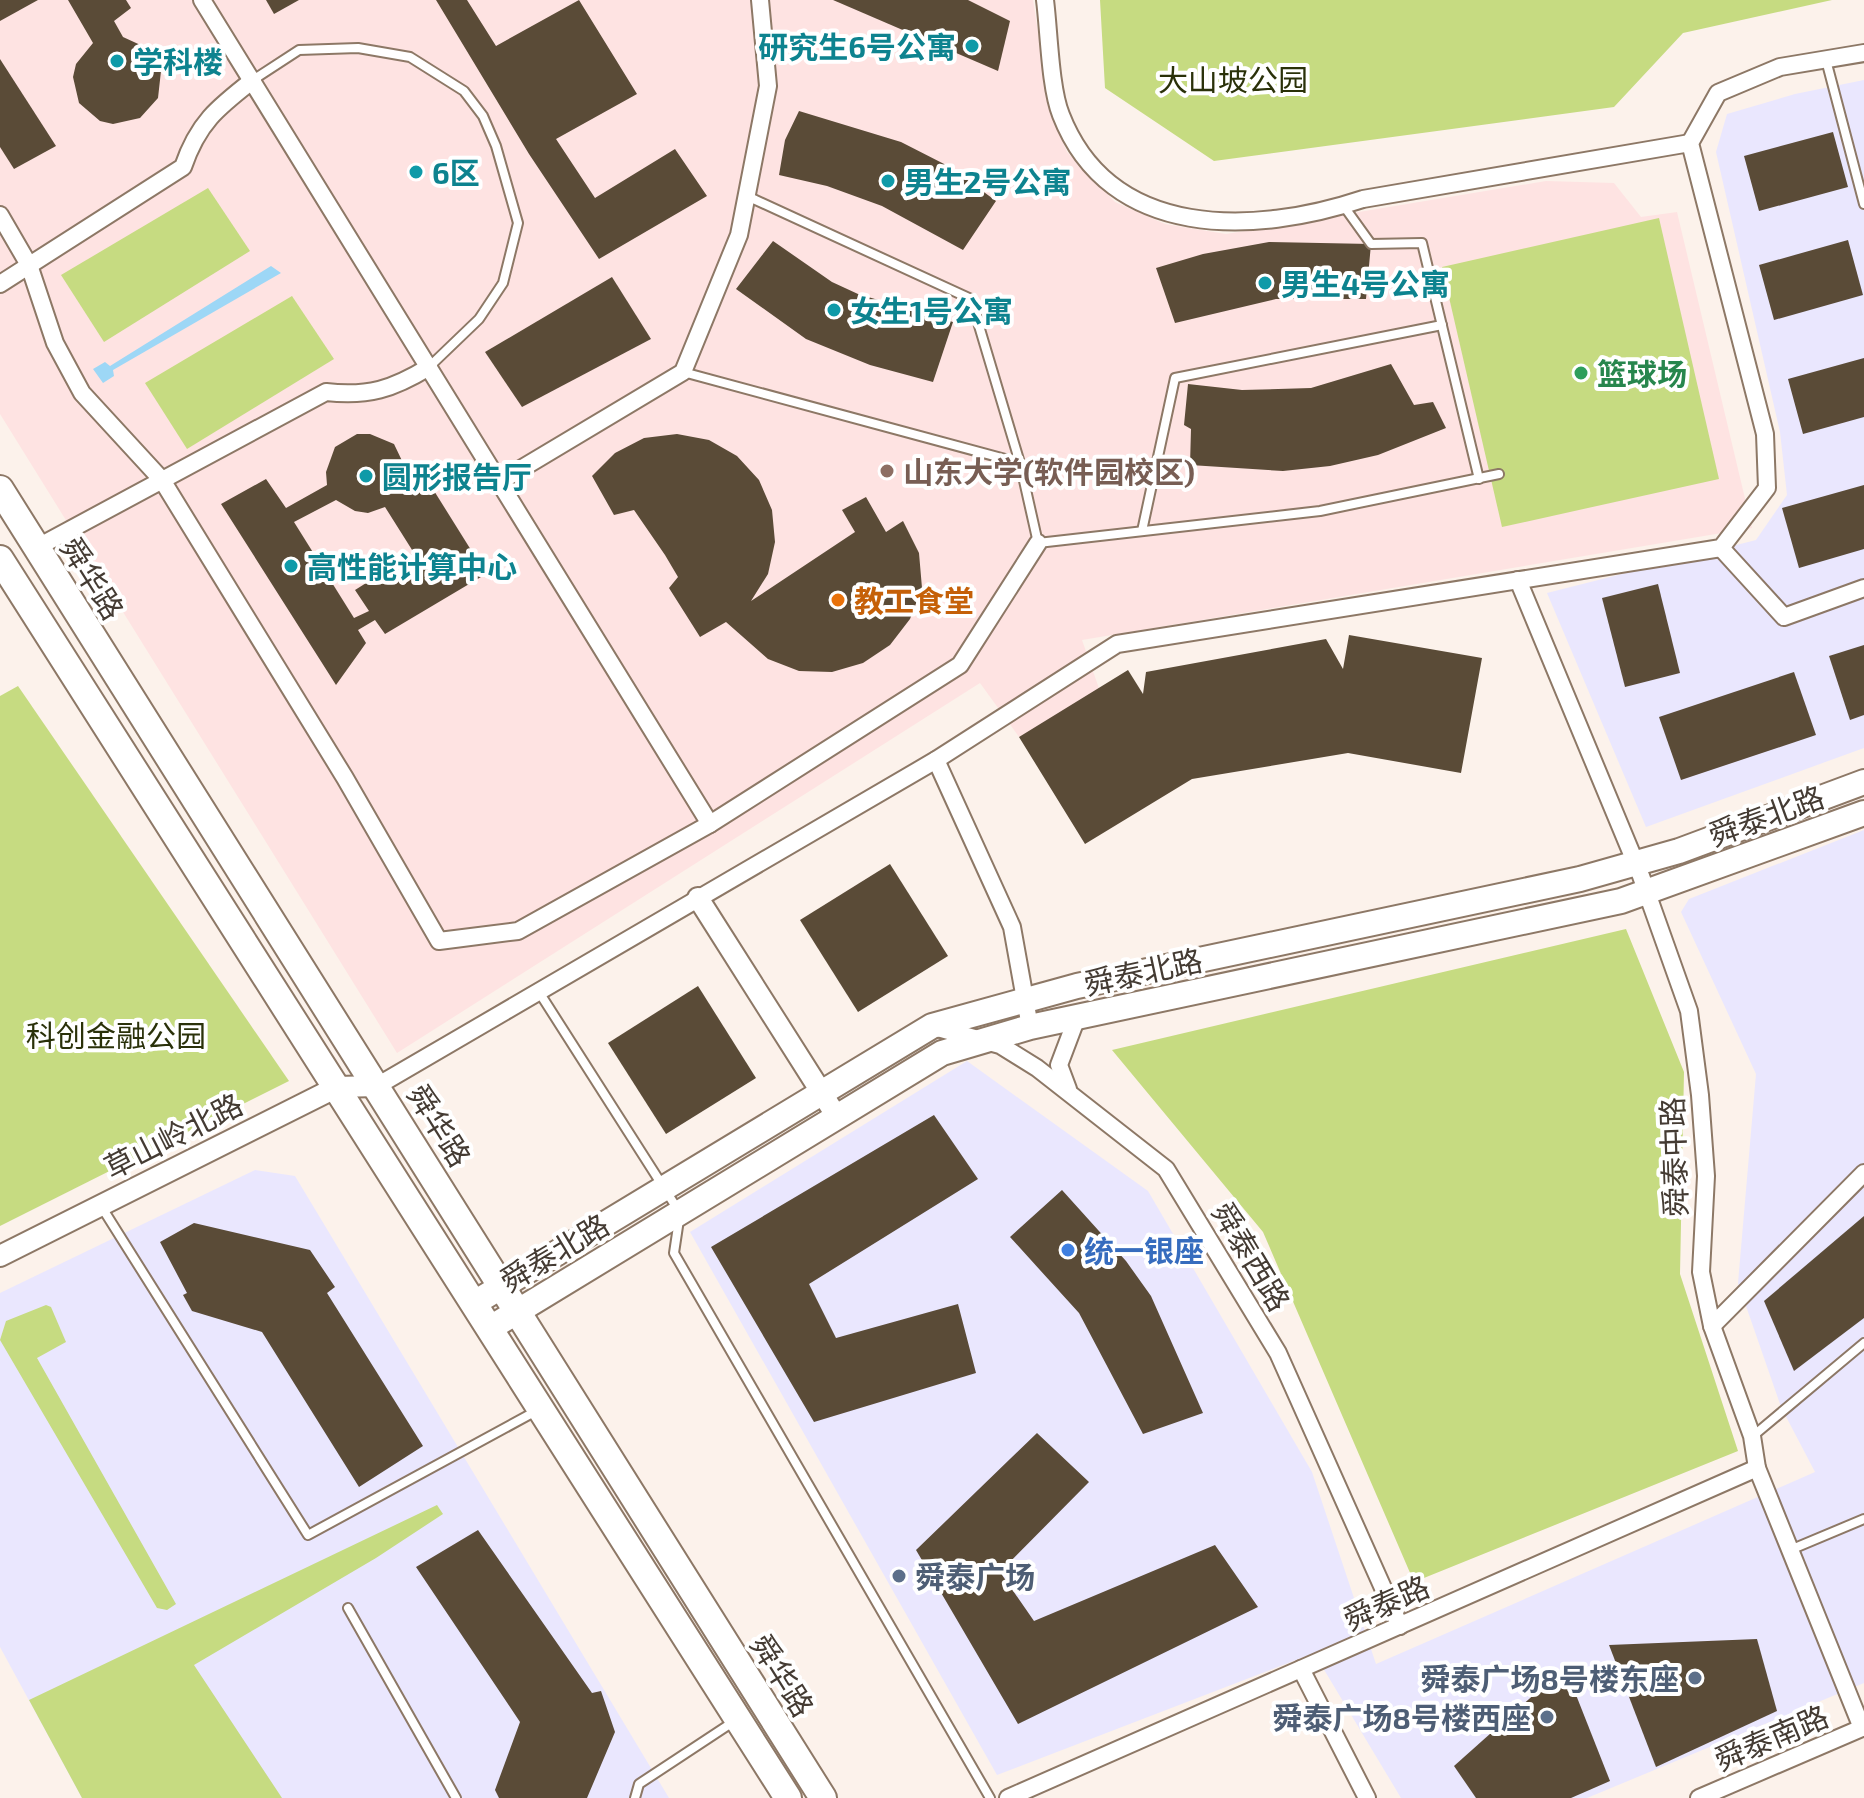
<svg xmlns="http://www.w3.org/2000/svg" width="1864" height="1798" font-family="'Exo 2','Noto Sans SC',sans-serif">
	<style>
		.commercial { fill: #eae7fe }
		.education { fill: #fee3e2 }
		.green { fill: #c6db81 }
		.water { fill: #9dd7f6 }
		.building { fill: #5a4b37; fill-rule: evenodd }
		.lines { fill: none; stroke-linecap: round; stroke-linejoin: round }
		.service-casing { stroke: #8d7866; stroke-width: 12 }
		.minor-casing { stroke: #8d7866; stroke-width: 20 }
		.tertiary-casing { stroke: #8d7866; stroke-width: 24 }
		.secondary-casing { stroke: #8d7866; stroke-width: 28 }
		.primary-casing { stroke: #8d7866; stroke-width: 30 }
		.service { stroke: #fff; stroke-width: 8 }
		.minor { stroke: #fff; stroke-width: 16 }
		.tertiary { stroke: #fff; stroke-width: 20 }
		.secondary { stroke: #fff; stroke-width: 24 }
		.primary { stroke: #fff; stroke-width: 26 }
		.culture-dot { fill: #0f9aa8; stroke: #fff; stroke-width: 3 }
		.leisure-dot { fill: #2e9e5b; stroke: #fff; stroke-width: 3 }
		.education-dot { fill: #8d6e63; stroke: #fff; stroke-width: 3 }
		.food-dot { fill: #e8710a; stroke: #fff; stroke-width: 3 }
		.shop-dot { fill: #3f7fe0; stroke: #fff; stroke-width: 3 }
		.service-dot { fill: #5c6f8a; stroke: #fff; stroke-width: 3 }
		.labels { text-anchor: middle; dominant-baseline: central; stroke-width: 8; stroke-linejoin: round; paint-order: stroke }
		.culture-label { font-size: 30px; font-weight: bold; fill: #0d838f; stroke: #fff; text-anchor: start }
		.park-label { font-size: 30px; fill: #2a3109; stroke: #fff }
		.leisure-label { font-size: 30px; font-weight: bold; fill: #27864d; stroke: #fff; text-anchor: start }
		.education-label { font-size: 30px; font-weight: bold; fill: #785e54; stroke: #fff; text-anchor: start }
		.street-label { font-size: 30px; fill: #443b33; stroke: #fff }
		.food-label { font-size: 30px; font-weight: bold; fill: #c56008; stroke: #fff; text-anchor: start }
		.shop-label { font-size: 30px; font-weight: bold; fill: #366cbe; stroke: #fff; text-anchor: start }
		.service-label { font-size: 30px; font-weight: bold; fill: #4e5e75; stroke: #fff; text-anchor: end }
	</style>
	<rect width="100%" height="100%" fill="#fcf2eb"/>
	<g class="commercial">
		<polygon points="1864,80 1864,748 1646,827 1547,593 1756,540 1787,495 1780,432 1716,152 1727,114 1795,94"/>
		<polygon points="1864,830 1864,1683 1587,1798 1401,1798 1314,1653 997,1775 690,1232 967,1061 1148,1191 1312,1472 1376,1664 1815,1472 1781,1407 1738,1283 1756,1074 1681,912 1689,899"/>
		<polygon points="255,1170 295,1176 669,1798 82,1798 0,1647 0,1293"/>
	</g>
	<polygon class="education" points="0,0 1033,0 1051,115 1067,152 1115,202 1165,224 1226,234 1546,181 1614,183 1641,217 1677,212 1752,528 1082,640 1101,694 1019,737 980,683 397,1053 0,414"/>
	<g class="green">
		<polygon points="1100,0 1832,0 1683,33 1614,107 1214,161 1105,88"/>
		<polygon points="208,188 250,251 104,342 61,275"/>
		<polygon points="1659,218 1719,479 1502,527 1442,267"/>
		<polygon points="292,296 334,359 187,449 145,383"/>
		<polygon points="18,686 289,1081 0,1226 0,696"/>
		<polygon points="1626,929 1684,1072 1680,1274 1738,1451 1414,1582 1263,1232 1112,1050"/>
		<polygon points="46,1305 51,1307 66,1342 37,1358 176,1604 167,1610 157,1608 0,1340 6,1321"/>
		<polygon points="437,1505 443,1514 376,1558 194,1665 282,1798 82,1798 29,1700"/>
	</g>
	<polygon class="water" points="271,266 281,273 113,370 114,376 103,383 93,369 105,362 110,366"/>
	<g class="building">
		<polygon points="0,0 38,0 0,21"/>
		<polygon points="68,0 126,0 131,8 114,21 123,37 147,48 161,71 158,98 140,118 113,124 100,121 79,103 73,77 76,64 93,43"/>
		<polygon points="266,0 299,0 274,14"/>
		<polygon points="436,0 467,0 496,46 579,0 637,94 556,139 595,198 675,149 707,196 599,259 529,154"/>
		<polygon points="833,0 968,0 1010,21 998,71"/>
		<polygon points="0,59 56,146 14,169 0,147"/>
		<polygon points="799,111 901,142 950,167 996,201 963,250 882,206 827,186 779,175 785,140"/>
		<polygon points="1833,132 1848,187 1759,211 1744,156"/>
		<polygon points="1848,240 1863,295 1774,320 1759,265"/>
		<polygon points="773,241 832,282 858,294 953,322 933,382 870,365 806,339 736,289"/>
		<polygon points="1269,242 1371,244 1366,299 1276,299 1175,323 1156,268 1203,254"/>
		<polygon points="612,277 651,339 522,407 485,352"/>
		<polygon points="1864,358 1864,417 1803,434 1788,379"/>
		<polygon points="1391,364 1414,405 1433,402 1446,428 1378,455 1330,466 1283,471 1190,465 1191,429 1184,425 1188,384 1242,390 1311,388"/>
		<path d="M 357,434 L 370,434 L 394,444 L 405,467 L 400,493 L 426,478 L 486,574 L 385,634 L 375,620 L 358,630 L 366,643 L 336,685 L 221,504 L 266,479 L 286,508 L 327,485 L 326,472 L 335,447 ZM 336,500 L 355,511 L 368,513 L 385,507 L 414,553 L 355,590 L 369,611 L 354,618 L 294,522 Z"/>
		<polygon points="677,434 709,440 737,456 759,480 772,510 775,542 768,574 751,601 855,532 842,510 866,497 886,532 903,521 919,553 922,588 910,619 890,645 863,663 832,672 799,671 768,659 726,622 700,637 669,588 678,577 665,555 634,510 614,515 592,476 615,453 644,438"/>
		<polygon points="1864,485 1864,549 1799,568 1782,508"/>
		<polygon points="1658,584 1680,673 1625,687 1602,598"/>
		<polygon points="1349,635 1482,658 1461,773 1348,753 1192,779 1085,844 1019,737 1128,670 1143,694 1146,672 1326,639 1343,669"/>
		<polygon points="1864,645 1864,715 1850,720 1829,656"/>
		<polygon points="1794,672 1816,735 1681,780 1659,717"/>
		<polygon points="890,864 948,956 858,1012 800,920"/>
		<polygon points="698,986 756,1078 666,1134 608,1043"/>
		<polygon points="934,1115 978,1179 809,1284 836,1338 958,1304 976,1373 814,1422 711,1247"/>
		<polygon points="1062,1190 1126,1261 1151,1296 1203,1413 1143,1434 1079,1313 1010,1237"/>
		<polygon points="1864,1216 1864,1318 1794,1371 1764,1301"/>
		<polygon points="194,1223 310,1250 335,1287 327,1293 423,1446 359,1487 262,1332 192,1311 183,1295 187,1293 160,1242"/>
		<polygon points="1037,1433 1089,1482 1000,1572 1034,1621 1215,1545 1258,1607 1018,1724 916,1550"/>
		<polygon points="478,1530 592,1693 601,1691 615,1732 587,1798 499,1798 495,1790 520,1722 416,1567"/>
		<polygon points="1757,1639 1777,1711 1656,1767 1609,1645"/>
		<polygon points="1565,1667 1610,1781 1571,1798 1476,1798 1454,1766"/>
	</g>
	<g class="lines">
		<g class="service-casing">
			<g id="service">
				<polyline points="1826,60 1864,204"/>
				<polyline points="253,80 299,50 358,48 410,57 464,91 483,116 496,146 518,223 503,283 479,319 429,367"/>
				<polyline points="747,196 971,299 1020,463 1038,543 1320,511 1499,474"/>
				<polyline points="1343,205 1371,244 1422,243 1479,479"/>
				<polyline points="683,372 1020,463"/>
				<polyline points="1142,531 1175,378 1442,325"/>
				<polyline points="539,992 680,1213 674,1253 990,1798"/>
				<polyline points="101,1206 308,1535 538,1410"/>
				<polyline points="1753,1436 1864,1343"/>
				<polyline points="1790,1550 1864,1519"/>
				<polyline points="348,1608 456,1798"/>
				<polyline points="635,1798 639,1784 733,1722"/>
			</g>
		</g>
		<g class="minor-casing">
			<g id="minor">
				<polyline points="202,0 710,824"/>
				<path d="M 1045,0 C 1049,31 1050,88 1061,115 C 1110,241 1255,235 1363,199 L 1690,143"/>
				<polyline points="0,215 29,265 55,343 82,393 162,480 345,778 439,941 518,931 710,824 960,665 1038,543"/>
				<path d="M 0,284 L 183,167 C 198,123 217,108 253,80"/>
				<polyline points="499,482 683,372 739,235 768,86 760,0"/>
				<path d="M 36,548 L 326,392 C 368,397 393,389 429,367"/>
				<polyline points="1721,548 1784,617 1864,588"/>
				<polyline points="936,760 1012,927 1030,1027"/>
				<polyline points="934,1027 1000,1045 1037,1068 1166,1169 1278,1353 1400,1626"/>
				<polyline points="377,1086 936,760 1117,644 1721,548 1767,488 1765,434 1690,143 1718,93 1780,67 1864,53"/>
				<polyline points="1068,1089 1059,1065 1076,1020 1081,1017"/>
				<polyline points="1712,1326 1864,1173"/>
				<polyline points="1757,1468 1862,1728"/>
				<polyline points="1301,1669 1367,1798"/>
				<polyline points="1008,1798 1757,1468 1752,1436 1712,1326 1701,1272 1706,1176 1700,1095 1689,1011 1641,876 1518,580"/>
				<polyline points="1699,1798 1864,1727"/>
			</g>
		</g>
		<g class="tertiary-casing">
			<g id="tertiary">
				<polyline points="698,898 837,1117"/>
				<polyline points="0,1256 337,1087 377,1086"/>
			</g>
		</g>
		<g class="secondary-casing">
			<g id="secondary">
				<polyline points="476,1302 932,1026 1077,986 1580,879 1679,851 1864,782"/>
				<polyline points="492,1327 942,1053 1030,1027 1621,901 1864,813"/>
			</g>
		</g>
		<g class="primary-casing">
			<g id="primary">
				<polyline points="0,489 823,1798"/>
				<polyline points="0,559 788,1798"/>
			</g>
		</g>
		<use href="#service" class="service"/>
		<use href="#minor" class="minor"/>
		<use href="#tertiary" class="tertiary"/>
		<use href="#secondary" class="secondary"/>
		<use href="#primary" class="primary"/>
	</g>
	<g class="culture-dot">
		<circle cx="972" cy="46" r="8"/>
		<circle cx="117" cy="61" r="8"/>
		<circle cx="416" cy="172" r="8"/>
		<circle cx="888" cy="181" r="8"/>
		<circle cx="1265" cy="283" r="8"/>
		<circle cx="834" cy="310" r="8"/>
		<circle cx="366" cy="476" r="8"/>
		<circle cx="291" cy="566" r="8"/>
	</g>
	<circle class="leisure-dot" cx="1581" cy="373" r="8"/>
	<circle class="education-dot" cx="887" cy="471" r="8"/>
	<circle class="food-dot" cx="838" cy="600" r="8"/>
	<circle class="shop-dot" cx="1068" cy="1250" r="8"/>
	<g class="service-dot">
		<circle cx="899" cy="1576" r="8"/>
		<circle cx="1695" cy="1678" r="8"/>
		<circle cx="1547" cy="1717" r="8"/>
	</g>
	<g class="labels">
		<g class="culture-label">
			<text x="956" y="46" text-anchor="end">研究生6号公寓</text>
			<text x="133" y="61">学科楼</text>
			<text x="432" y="172">6区</text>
			<text x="904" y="181">男生2号公寓</text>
			<text x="1281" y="283">男生4号公寓</text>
			<text x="850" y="310">女生1号公寓</text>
			<text x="382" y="476">圆形报告厅</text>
			<text x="307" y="566">高性能计算中心</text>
		</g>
		<g class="park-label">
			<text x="1233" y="79">大山坡公园</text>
			<text x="116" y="1035">科创金融公园</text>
		</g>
		<g class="leisure-label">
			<text x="1597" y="373">篮球场</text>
		</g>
		<g class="education-label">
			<text x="903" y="471">山东大学(软件园校区)</text>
		</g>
		<g class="street-label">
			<text transform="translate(93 578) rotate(58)">舜华路</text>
			<text transform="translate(1766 815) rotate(-20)">舜泰北路</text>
			<text transform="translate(1143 971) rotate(-12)">舜泰北路</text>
			<text transform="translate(440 1125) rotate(58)">舜华路</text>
			<text transform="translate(173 1135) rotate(-27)">草山岭北路</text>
			<text transform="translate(1673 1157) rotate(-92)">舜泰中路</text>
			<text transform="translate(554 1252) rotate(-31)">舜泰北路</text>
			<text transform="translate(1252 1256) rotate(59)">舜泰西路</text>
			<text transform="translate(1386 1602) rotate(-24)">舜泰路</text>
			<text transform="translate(783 1675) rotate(58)">舜华路</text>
			<text transform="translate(1771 1737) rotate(-23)">舜泰南路</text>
		</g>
		<g class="food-label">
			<text x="854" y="600">教工食堂</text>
		</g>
		<g class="shop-label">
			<text x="1084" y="1250">统一银座</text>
		</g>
		<g class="service-label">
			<text x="915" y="1576" text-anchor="start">舜泰广场</text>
			<text x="1679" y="1678">舜泰广场8号楼东座</text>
			<text x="1531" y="1717">舜泰广场8号楼西座</text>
		</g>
	</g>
</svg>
